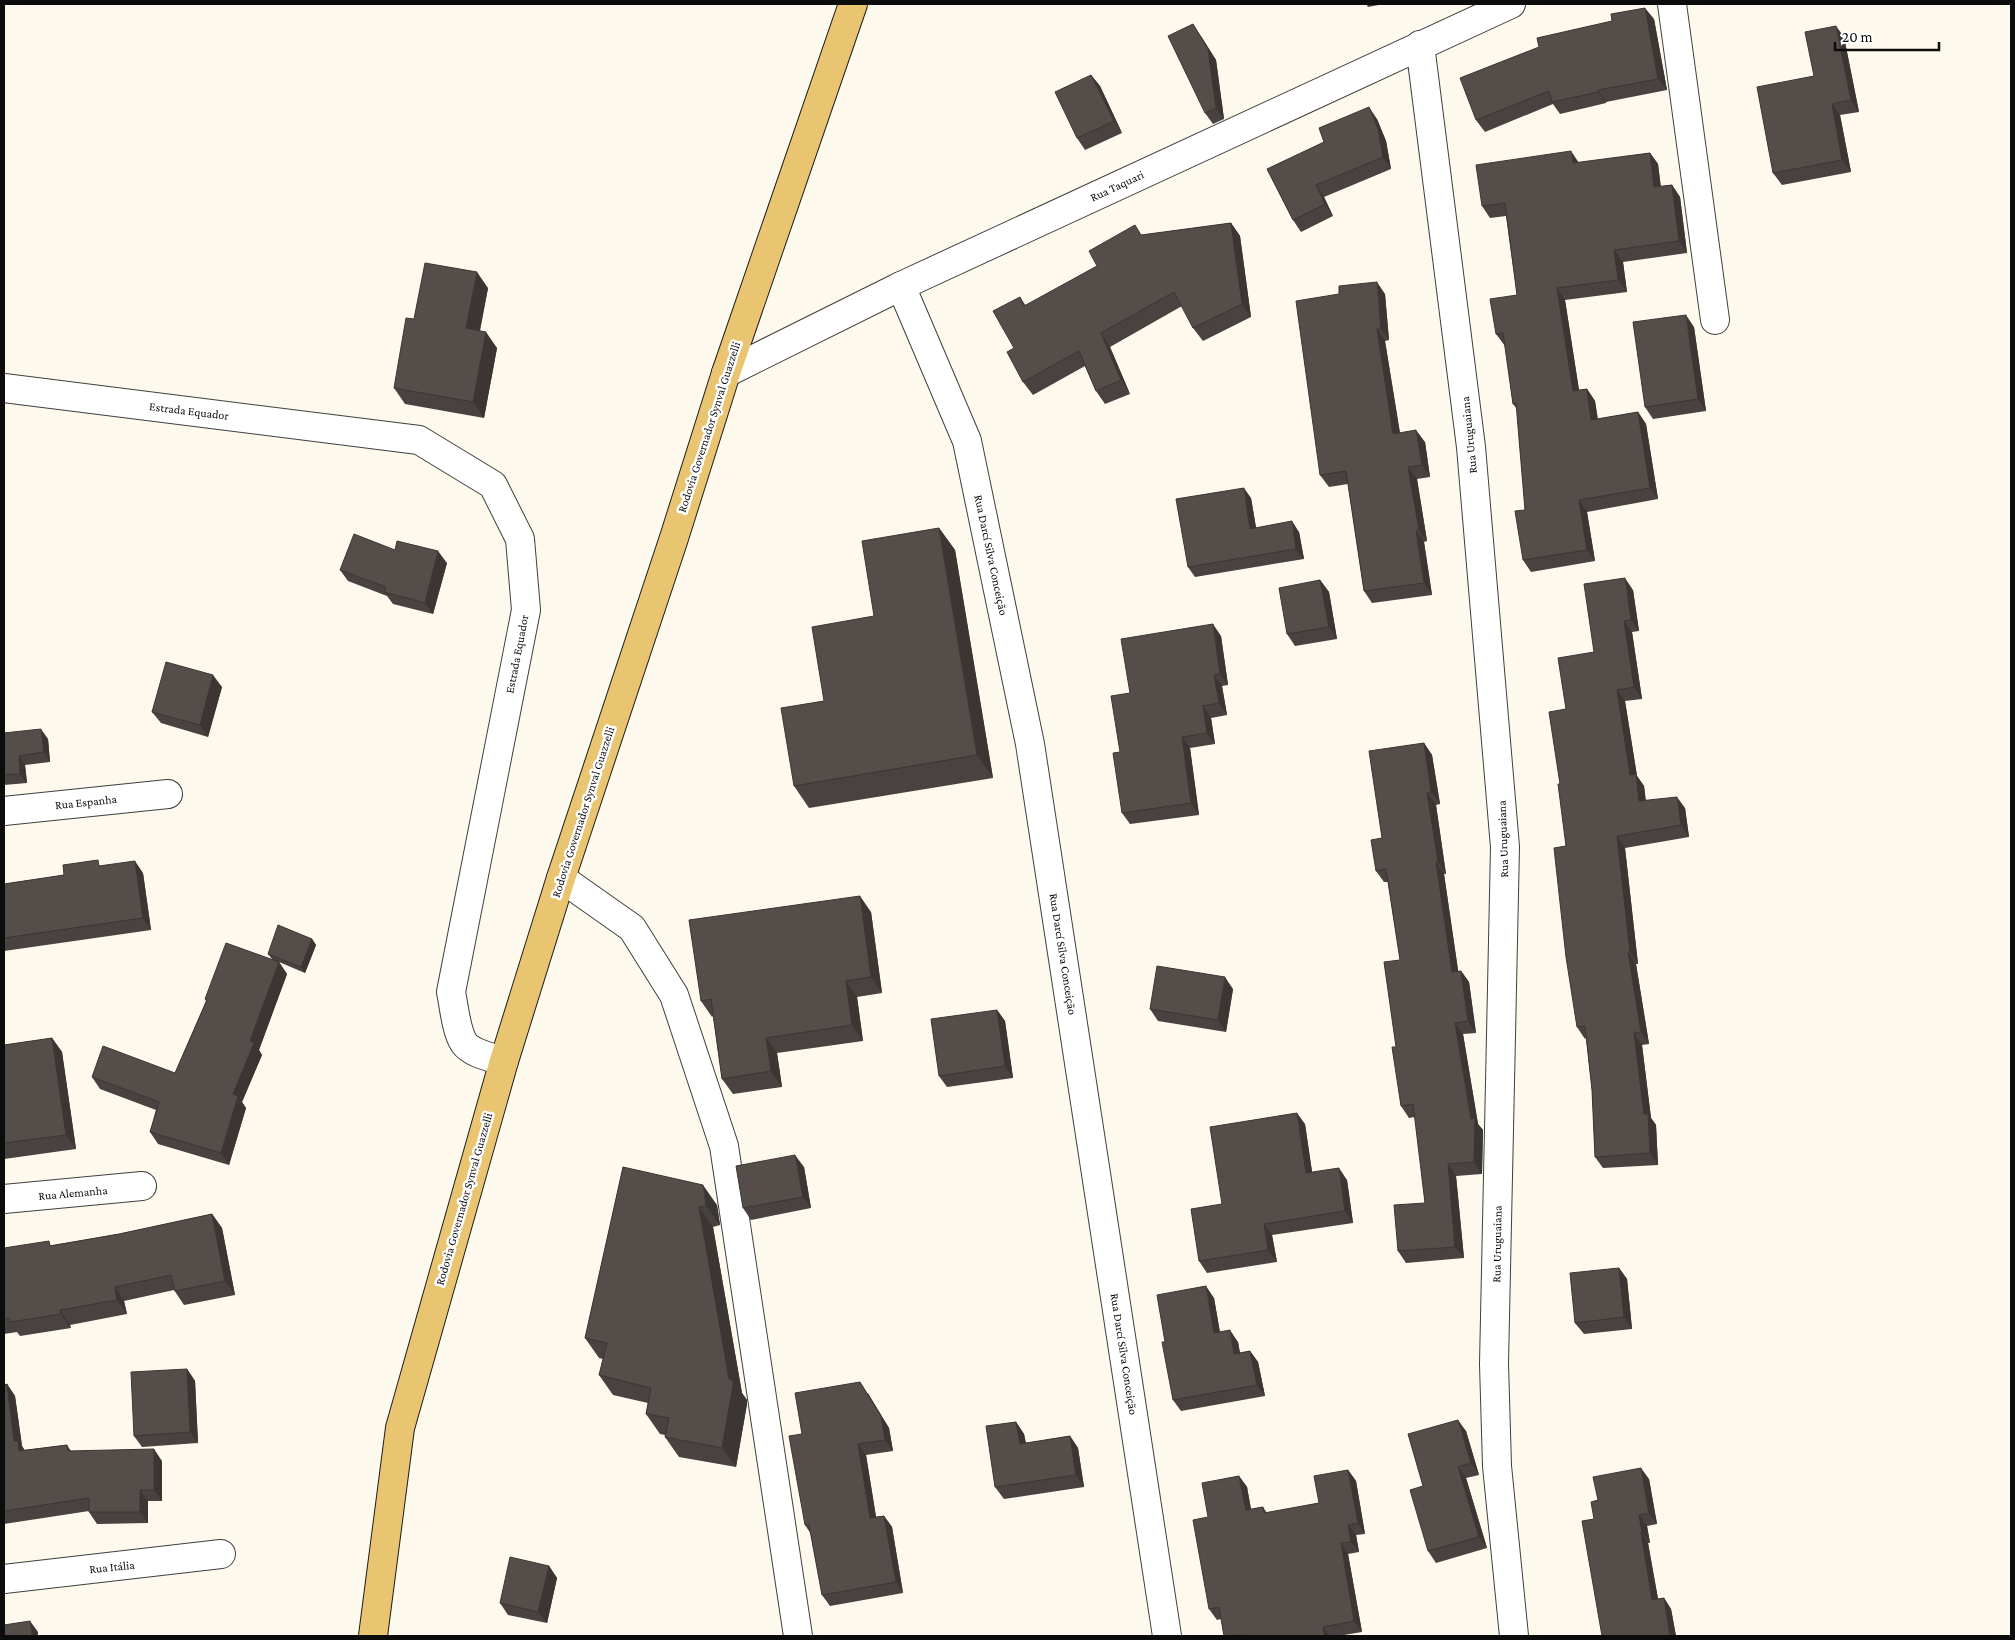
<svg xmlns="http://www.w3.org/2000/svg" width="2015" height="1640" font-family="'Crimson Pro',serif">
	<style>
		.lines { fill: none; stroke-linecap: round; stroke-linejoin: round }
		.minor-casing { stroke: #3f3f3f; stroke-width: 30 }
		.tertiary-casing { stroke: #3f3f3f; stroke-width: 30 }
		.primary-casing { stroke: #1d1d1d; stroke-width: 30 }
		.minor { stroke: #fff; stroke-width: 28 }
		.tertiary { stroke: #fff; stroke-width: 28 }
		.primary { stroke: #e9c571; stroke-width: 28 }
		.wall { fill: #484240 }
		.shaded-wall { fill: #3b3634 }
		.building { fill: #544d4a; stroke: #3b3634 }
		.labels { text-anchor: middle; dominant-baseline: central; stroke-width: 5; stroke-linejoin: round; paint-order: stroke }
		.street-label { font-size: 12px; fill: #0c0c0c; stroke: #fff }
	</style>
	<rect width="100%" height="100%" fill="#fdf9ed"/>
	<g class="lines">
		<g class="minor-casing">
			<g id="minor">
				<polyline points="1672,4 1715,320"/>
				<polyline points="1420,45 1471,447 1505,847 1494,1364 1497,1466 1514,1636"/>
				<polyline points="901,286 967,441 1030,744 1167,1636"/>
				<polyline points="4,811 168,794"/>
				<polyline points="561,878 632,928 674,995 724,1146 798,1636"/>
				<polyline points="4,1199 142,1186"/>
				<polyline points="4,1579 221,1554"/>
			</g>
		</g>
		<g class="tertiary-casing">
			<g id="tertiary">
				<polyline points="726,373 901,286 1511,4"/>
				<path d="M 4,388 L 419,440 L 493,485 L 520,539 L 526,610 L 451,992 C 454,1006 456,1031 464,1043 C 472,1054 491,1057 504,1061"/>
			</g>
		</g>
		<g class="primary-casing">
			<polyline id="primary" points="373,1636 400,1428 504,1061 561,878 674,538 726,373 853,4"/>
		</g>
		<use href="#minor" class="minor"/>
		<use href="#tertiary" class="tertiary"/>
		<use href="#primary" class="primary"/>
	</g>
	<g class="wall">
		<polygon points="1366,4 1384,4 1368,7"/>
		<polygon points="1654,19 1667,90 1606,102 1606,103 1560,114 1553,104 1485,132 1476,120"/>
		<polygon points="1201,36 1216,60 1224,119 1213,124 1205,113"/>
		<polygon points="1844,37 1859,112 1840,115 1851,172 1782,185 1773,173 1814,76"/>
		<polygon points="1091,75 1100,86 1122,133 1085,150 1077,138"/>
		<polygon points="1377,119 1386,141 1391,169 1324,197 1333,216 1301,232 1293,220 1267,169"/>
		<polygon points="1650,153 1658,164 1661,187 1672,185 1680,197 1687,253 1623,262 1627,292 1565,300 1579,390 1587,389 1595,401 1598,419 1638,412 1646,424 1658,499 1587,512 1595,561 1531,572 1523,560 1525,510 1517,409 1513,404 1505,346 1496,334 1517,295 1506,216 1490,218 1482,206 1579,163"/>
		<polygon points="1231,223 1240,236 1251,317 1203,341 1193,328 1182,306 1110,347 1130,394 1105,404 1096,391 1085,366 1033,395 1023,382 1020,297 1026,306 1097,266 1142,235"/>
		<polygon points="488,288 480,331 497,348 484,418 405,404 394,388 414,319"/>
		<polygon points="1385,294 1389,340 1385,341 1400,433 1425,442 1430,477 1417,479 1427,541 1424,542 1432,595 1372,603 1364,591 1348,484 1329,487 1320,475"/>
		<polygon points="1694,327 1706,411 1653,419 1645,407"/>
		<polygon points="1251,498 1256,528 1299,532 1304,559 1195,577 1188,567"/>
		<polygon points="939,528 955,550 993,778 809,808 794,786 824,701 874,616"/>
		<polygon points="447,563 433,614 393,604 387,596 348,581 340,570"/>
		<polygon points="1320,580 1329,592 1337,639 1295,646 1287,634"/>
		<polygon points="1633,590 1639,631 1632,632 1642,699 1625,701 1637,776 1644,786 1646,801 1685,808 1689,837 1625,848 1638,964 1636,964 1649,1044 1642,1045 1651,1118 1656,1125 1658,1165 1603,1168 1595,1157 1592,1090 1586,1038 1585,1039 1577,1027 1566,846 1560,784 1566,709"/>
		<polygon points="1221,636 1228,685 1222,686 1227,715 1211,718 1215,744 1190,748 1199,815 1130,824 1122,813 1120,752 1130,693"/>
		<polygon points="222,687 208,737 161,723 152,712"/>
		<polygon points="4,733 48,739 50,762 25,765 27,783 4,785"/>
		<polygon points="1424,743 1432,755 1440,804 1436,805 1446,874 1444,874 1458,971 1461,971 1469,982 1476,1033 1463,1034 1478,1124 1483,1130 1482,1174 1456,1176 1464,1258 1406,1263 1398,1251 1425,1203 1415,1117 1409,1118 1401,1106 1396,1047 1400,960 1388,882 1384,882 1376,871 1382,838"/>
		<polygon points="102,866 143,873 151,930 4,951 4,884 64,875"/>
		<polygon points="871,912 882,993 857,997 863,1041 777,1053 782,1087 733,1094 722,1079 713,1016 712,1017 701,1001"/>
		<polygon points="312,939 316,945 305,973 279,962 287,974 259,1050 262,1055 242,1102 246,1108 229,1165 158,1144 150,1132 156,1110 100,1089 92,1077 175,1073 206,1001 205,999 272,959 268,954"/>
		<polygon points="1233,989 1226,1032 1158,1021 1150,1009"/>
		<polygon points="997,1010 1005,1021 1013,1078 947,1087 939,1076"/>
		<polygon points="52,1038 62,1052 76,1149 4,1159 4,1045"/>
		<polygon points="1305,1124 1312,1172 1347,1180 1353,1223 1272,1235 1277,1262 1207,1273 1199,1261 1222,1204"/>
		<polygon points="623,1167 717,1205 720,1225 713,1227 742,1393 747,1400 747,1404 736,1467 679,1457 665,1437 665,1435 660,1434 646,1414 648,1403 613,1395 599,1375 603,1359 599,1358 585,1338"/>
		<polygon points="804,1167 811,1208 751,1220 743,1208"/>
		<polygon points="212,1214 222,1228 235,1295 184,1305 174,1290 124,1301 127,1314 70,1325 71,1328 20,1336 17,1332 4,1334 4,1248 53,1245 119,1234"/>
		<polygon points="1619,1268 1627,1279 1632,1329 1584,1334 1575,1323"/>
		<polygon points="1214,1298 1220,1332 1238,1342 1240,1353 1250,1351 1258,1362 1265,1396 1181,1411 1173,1400 1165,1342"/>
		<polygon points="187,1369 195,1381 198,1443 142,1447 134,1436"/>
		<polygon points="7,1384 15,1396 22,1446 24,1450 67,1445 71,1451 162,1461 162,1501 148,1501 148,1523 97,1524 89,1512 89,1511 4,1524 4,1385"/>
		<polygon points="868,1393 889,1428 893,1451 866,1455 876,1517 884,1516 892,1527 903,1593 830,1606 822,1595 811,1534 805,1525 802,1434"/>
		<polygon points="1016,1422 1024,1434 1026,1443 1070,1436 1078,1448 1084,1487 1004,1499 995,1487"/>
		<polygon points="1466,1431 1479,1475 1466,1478 1487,1548 1436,1563 1428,1551"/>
		<polygon points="1348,1470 1356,1481 1365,1534 1356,1535 1359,1552 1348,1554 1362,1632 1338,1636 1224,1636 1221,1619 1217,1620 1209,1609 1208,1517 1239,1476 1247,1487 1251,1509 1263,1507 1267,1513 1319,1503"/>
		<polygon points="1649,1479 1657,1524 1647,1526 1650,1543 1648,1543 1658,1599 1664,1598 1671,1609 1676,1636 1602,1636 1594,1519 1598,1500"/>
		<polygon points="549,1566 557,1578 547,1623 508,1615 500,1603"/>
	</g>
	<g class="shaded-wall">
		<polygon points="1645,8 1654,19 1667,90 1658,79"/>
		<polygon points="1193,24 1216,60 1224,119 1216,108"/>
		<polygon points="1836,26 1844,37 1859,112 1851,100"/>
		<polygon points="1091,75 1100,86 1122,133 1114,121"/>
		<polygon points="1598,90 1606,102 1606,103 1598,92"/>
		<polygon points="1832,104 1840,115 1851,172 1842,160"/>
		<polygon points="1369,107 1377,119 1386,141 1391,169 1383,157"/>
		<polygon points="1571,151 1579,163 1573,163"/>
		<polygon points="1650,153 1658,164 1662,199 1654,187"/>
		<polygon points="1316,185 1324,197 1333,216 1325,204"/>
		<polygon points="1672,185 1680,197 1687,253 1679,241"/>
		<polygon points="1231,223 1240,236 1251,317 1242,304"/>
		<polygon points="1614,250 1623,262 1627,292 1618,280"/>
		<polygon points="477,272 488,288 477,344 466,328"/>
		<polygon points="1377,282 1385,294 1389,340 1381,329"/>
		<polygon points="1557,288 1565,300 1581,403 1573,391"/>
		<polygon points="1686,315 1694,327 1706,411 1698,399"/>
		<polygon points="1377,329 1385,341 1402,446 1393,434"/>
		<polygon points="486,332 497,348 484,418 473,402"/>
		<polygon points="1101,333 1110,347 1130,394 1121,380"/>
		<polygon points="1587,389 1595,401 1599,431 1591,420"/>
		<polygon points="1638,412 1646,424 1658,499 1650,488"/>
		<polygon points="1416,430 1425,442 1430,477 1422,465"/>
		<polygon points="1408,467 1417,479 1427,541 1419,530"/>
		<polygon points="1244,488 1251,498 1258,539 1250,529"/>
		<polygon points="1579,500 1587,512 1595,561 1587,550"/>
		<polygon points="1292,521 1299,532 1304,559 1296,549"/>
		<polygon points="939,528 955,550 993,778 977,755"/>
		<polygon points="1416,530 1424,542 1432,595 1424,583"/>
		<polygon points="438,551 447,563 433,614 425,603"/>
		<polygon points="1625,578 1633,590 1639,631 1631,620"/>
		<polygon points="1320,580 1329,592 1337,639 1329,627"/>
		<polygon points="1624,621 1632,632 1642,699 1634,687"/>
		<polygon points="1213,624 1221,636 1228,685 1220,674"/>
		<polygon points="213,675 222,687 208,737 200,725"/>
		<polygon points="1214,675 1222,686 1227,715 1219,703"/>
		<polygon points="1617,690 1625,701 1637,776 1644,786 1647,813 1639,801 1630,775"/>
		<polygon points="1203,706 1211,718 1215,744 1207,733"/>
		<polygon points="41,729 48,739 50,762 44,752"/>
		<polygon points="1182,737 1190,748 1199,815 1191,803"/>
		<polygon points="1424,743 1432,755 1440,804 1431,792"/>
		<polygon points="19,756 25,765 27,783 20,774"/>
		<polygon points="1427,793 1436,805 1446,874 1438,862"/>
		<polygon points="1677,797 1685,808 1689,837 1681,825"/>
		<polygon points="1617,836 1625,848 1638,964 1630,952"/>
		<polygon points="135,861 143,873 151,930 143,918"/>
		<polygon points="1436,862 1444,874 1460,983 1452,972"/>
		<polygon points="860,896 871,912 882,993 871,977"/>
		<polygon points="312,939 316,945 305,973 301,967"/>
		<polygon points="1628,952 1636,964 1649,1044 1641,1032"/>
		<polygon points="279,962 287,974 259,1050 262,1055 242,1102 246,1108 229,1165 221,1153 233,1094 250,1041"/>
		<polygon points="1461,971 1469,982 1476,1033 1468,1021"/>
		<polygon points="1225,977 1233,989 1226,1032 1218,1020"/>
		<polygon points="846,981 857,997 863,1041 852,1025"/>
		<polygon points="997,1010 1005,1021 1013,1078 1005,1066"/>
		<polygon points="1455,1023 1463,1034 1478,1124 1483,1130 1482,1174 1474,1162 1471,1119"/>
		<polygon points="1634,1033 1642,1045 1651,1118 1656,1125 1658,1165 1650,1153 1644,1114"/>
		<polygon points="52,1038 62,1052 76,1149 66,1135"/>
		<polygon points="766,1038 777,1053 782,1087 771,1071"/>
		<polygon points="1297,1113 1305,1124 1314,1185 1306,1173"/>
		<polygon points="795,1155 804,1167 811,1208 803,1197"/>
		<polygon points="1448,1164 1456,1176 1464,1258 1455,1247"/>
		<polygon points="1339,1168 1347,1180 1353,1223 1345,1211"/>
		<polygon points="703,1185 717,1205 720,1225 706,1206"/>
		<polygon points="699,1207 713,1227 742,1393 747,1400 747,1404 736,1467 722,1448 729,1379"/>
		<polygon points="212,1214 222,1228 235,1295 225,1281"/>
		<polygon points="1264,1224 1272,1235 1277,1262 1268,1250"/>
		<polygon points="1619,1268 1627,1279 1632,1329 1624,1317"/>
		<polygon points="1206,1286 1214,1298 1222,1345 1214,1333"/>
		<polygon points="115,1287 124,1301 127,1314 117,1300"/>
		<polygon points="60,1310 70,1325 71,1328 61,1314"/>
		<polygon points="1230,1330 1238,1342 1242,1365 1234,1354"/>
		<polygon points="1250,1351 1258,1362 1265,1396 1257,1385"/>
		<polygon points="187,1369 195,1381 198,1443 190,1432"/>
		<polygon points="860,1382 889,1428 893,1451 885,1440"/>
		<polygon points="7,1384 15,1396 22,1446 26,1452 19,1451 14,1441"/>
		<polygon points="1458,1420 1466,1431 1479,1475 1471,1463"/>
		<polygon points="1016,1422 1024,1434 1028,1455 1020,1444"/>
		<polygon points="1070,1436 1078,1448 1084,1487 1076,1475"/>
		<polygon points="858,1444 866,1455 878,1529 870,1518"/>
		<polygon points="154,1449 162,1461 162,1501 154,1490"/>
		<polygon points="1458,1467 1466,1478 1487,1548 1479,1537"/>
		<polygon points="1641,1468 1649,1479 1657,1524 1649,1513"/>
		<polygon points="1348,1470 1356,1481 1365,1534 1358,1523"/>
		<polygon points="1239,1476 1247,1487 1253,1521 1246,1510"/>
		<polygon points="140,1490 148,1501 148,1523 140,1512"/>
		<polygon points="1639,1515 1647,1526 1650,1543 1642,1532"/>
		<polygon points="884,1516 892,1527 903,1593 896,1582"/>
		<polygon points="1348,1525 1356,1535 1359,1552 1351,1542"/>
		<polygon points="1641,1532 1648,1543 1660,1610 1652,1600"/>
		<polygon points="1341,1543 1348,1554 1362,1632 1354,1621"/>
		<polygon points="549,1566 557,1578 547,1623 538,1612"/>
		<polygon points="1664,1598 1671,1609 1676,1636 1670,1636"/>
		<polygon points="30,1621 38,1632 38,1636 32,1636"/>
		<polygon points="1323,1627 1329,1636 1325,1636"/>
	</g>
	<g class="building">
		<polygon points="1645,8 1658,79 1598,90 1598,92 1552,102 1549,91 1476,120 1460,78 1539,47 1537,38 1612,21 1611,14"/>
		<polygon points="1193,24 1208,49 1216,108 1205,113 1168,36"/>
		<polygon points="1836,26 1851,100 1832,104 1842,160 1773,173 1757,87 1814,76 1805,32"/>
		<polygon points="1091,75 1114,121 1077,138 1055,92"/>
		<polygon points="1369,107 1378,129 1383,157 1316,185 1325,204 1293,220 1267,169 1324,142 1319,128"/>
		<polygon points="1571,151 1573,163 1650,153 1654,187 1672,185 1679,241 1614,250 1618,280 1557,288 1573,391 1587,389 1591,420 1638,412 1650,488 1579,500 1587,550 1523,560 1515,511 1525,510 1516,403 1513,404 1503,333 1496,334 1490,299 1517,295 1505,203 1482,206 1476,165"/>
		<polygon points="1231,223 1242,304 1193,328 1174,292 1101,333 1121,380 1096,391 1079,351 1023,382 1007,352 1014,348 993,311 1020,297 1024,306 1097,266 1089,251 1135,225 1141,235"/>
		<polygon points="425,263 477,272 466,328 486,332 473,402 394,388 406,318 414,319"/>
		<polygon points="1377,282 1381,329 1377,329 1393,434 1416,430 1422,465 1408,467 1419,530 1416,530 1424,583 1364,591 1346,471 1320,475 1296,301 1339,294 1339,286"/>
		<polygon points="1686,315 1698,399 1645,407 1633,322"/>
		<polygon points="1244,488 1250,529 1292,521 1296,549 1188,567 1176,499"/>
		<polygon points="939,528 977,755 794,786 781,708 824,701 812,627 874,616 862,541"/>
		<polygon points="354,534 395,550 397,541 438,551 425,603 384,592 386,587 340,570"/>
		<polygon points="1625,578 1631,620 1624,621 1634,687 1617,690 1630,775 1636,774 1639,801 1677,797 1681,825 1617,836 1630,952 1628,952 1641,1032 1634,1033 1644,1114 1648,1114 1650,1153 1595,1157 1592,1090 1585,1026 1577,1027 1566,957 1554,848 1566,846 1558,784 1560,784 1549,712 1566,709 1558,658 1594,652 1584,584"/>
		<polygon points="1320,580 1329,627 1287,634 1279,588"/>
		<polygon points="1213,624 1220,674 1214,675 1219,703 1203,706 1207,733 1182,737 1191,803 1122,813 1113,753 1120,752 1111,696 1130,693 1121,639"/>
		<polygon points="166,662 213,675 200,725 152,712"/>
		<polygon points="41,729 44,752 19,756 20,774 4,775 4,733"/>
		<polygon points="1424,743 1431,792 1427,793 1438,862 1436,862 1452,972 1461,971 1468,1021 1455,1023 1471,1119 1475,1118 1474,1162 1448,1164 1455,1247 1398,1251 1394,1205 1425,1203 1413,1104 1401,1106 1392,1047 1396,1047 1384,962 1400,960 1386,869 1376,871 1371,840 1382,838 1369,751"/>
		<polygon points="98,860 99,866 135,861 143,918 4,938 4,884 64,875 63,865"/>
		<polygon points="860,896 871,977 846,981 852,1025 766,1038 771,1071 722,1079 711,999 701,1001 689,920"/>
		<polygon points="278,925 312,939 301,967 268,954"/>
		<polygon points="226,943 279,962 250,1041 254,1043 233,1094 238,1096 221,1153 150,1132 159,1102 92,1077 103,1046 175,1073 207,1000 205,999"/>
		<polygon points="1157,966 1225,977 1218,1020 1150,1009"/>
		<polygon points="997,1010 1005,1066 939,1076 931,1019"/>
		<polygon points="52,1038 66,1135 4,1143 4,1045"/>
		<polygon points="1297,1113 1306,1173 1339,1168 1345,1211 1264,1224 1268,1250 1199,1261 1191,1209 1222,1204 1210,1127"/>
		<polygon points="795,1155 803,1197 743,1208 736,1166"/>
		<polygon points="623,1167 703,1185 706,1206 699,1207 729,1379 733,1380 733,1385 722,1448 665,1437 669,1418 646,1414 651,1388 599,1375 607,1343 585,1338"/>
		<polygon points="212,1214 225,1281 175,1291 171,1275 115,1287 117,1300 60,1310 61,1314 10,1322 9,1318 4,1319 4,1248 49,1241 50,1246 119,1234"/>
		<polygon points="1619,1268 1624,1317 1575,1323 1570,1273"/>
		<polygon points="1206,1286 1214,1333 1230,1330 1234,1354 1250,1351 1257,1385 1173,1400 1162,1342 1165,1342 1157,1295"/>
		<polygon points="187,1369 190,1432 134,1436 131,1372"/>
		<polygon points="860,1382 881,1416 885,1440 858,1444 870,1518 884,1516 896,1582 822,1595 809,1525 805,1525 789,1436 802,1434 795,1393"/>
		<polygon points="7,1384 14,1441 18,1441 19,1451 67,1445 68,1451 154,1449 154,1490 140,1490 140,1512 89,1512 89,1498 4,1511 4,1385"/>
		<polygon points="1458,1420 1471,1463 1458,1467 1479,1537 1428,1551 1410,1490 1423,1486 1408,1434"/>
		<polygon points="1016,1422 1020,1444 1070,1436 1076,1475 995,1487 986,1426"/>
		<polygon points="1641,1468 1649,1513 1639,1515 1642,1532 1641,1532 1652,1600 1664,1598 1670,1636 1602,1636 1582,1521 1594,1519 1591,1502 1598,1500 1593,1477"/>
		<polygon points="1348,1470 1358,1523 1348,1525 1351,1542 1341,1543 1354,1621 1323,1627 1325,1636 1242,1636 1242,1635 1224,1636 1219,1607 1209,1609 1193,1520 1208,1517 1202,1483 1239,1476 1246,1510 1263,1507 1264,1513 1319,1503 1314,1476"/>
		<polygon points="510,1557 549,1566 538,1612 500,1603"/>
		<polygon points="30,1621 32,1636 4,1636 4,1625"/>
	</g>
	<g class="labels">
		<g class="street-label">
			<text transform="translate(1117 186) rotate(-25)">Rua Taquari</text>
			<text transform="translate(189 411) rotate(7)">Estrada Equador</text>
			<text transform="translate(709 427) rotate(-72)">Rodovia Governador Synval Guazzelli</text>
			<text transform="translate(1469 435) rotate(-96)">Rua Uruguaiana</text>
			<text transform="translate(991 555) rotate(78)">Rua Darcí Silva Conceição</text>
			<text transform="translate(517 654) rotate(-79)">Estrada Equador</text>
			<text transform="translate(86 802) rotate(-6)">Rua Espanha</text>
			<text transform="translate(583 812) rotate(-72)">Rodovia Governador Synval Guazzelli</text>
			<text transform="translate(1503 839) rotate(-92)">Rua Uruguaiana</text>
			<text transform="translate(1063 954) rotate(81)">Rua Darcí Silva Conceição</text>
			<text transform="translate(73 1193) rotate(-5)">Rua Alemanha</text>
			<text transform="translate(464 1199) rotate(-74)">Rodovia Governador Synval Guazzelli</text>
			<text transform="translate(1497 1244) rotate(-89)">Rua Uruguaiana</text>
			<text transform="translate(1124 1354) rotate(81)">Rua Darcí Silva Conceição</text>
			<text transform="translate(112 1567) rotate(-6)">Rua Itália</text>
		</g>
	</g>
	<rect width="2015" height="1640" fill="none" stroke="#0c0c0c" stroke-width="10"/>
	<path d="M1835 42v8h104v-8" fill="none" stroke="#0c0c0c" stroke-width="2.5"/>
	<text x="1842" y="42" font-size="15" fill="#0c0c0c" stroke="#ffffff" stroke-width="4" paint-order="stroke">20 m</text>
</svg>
